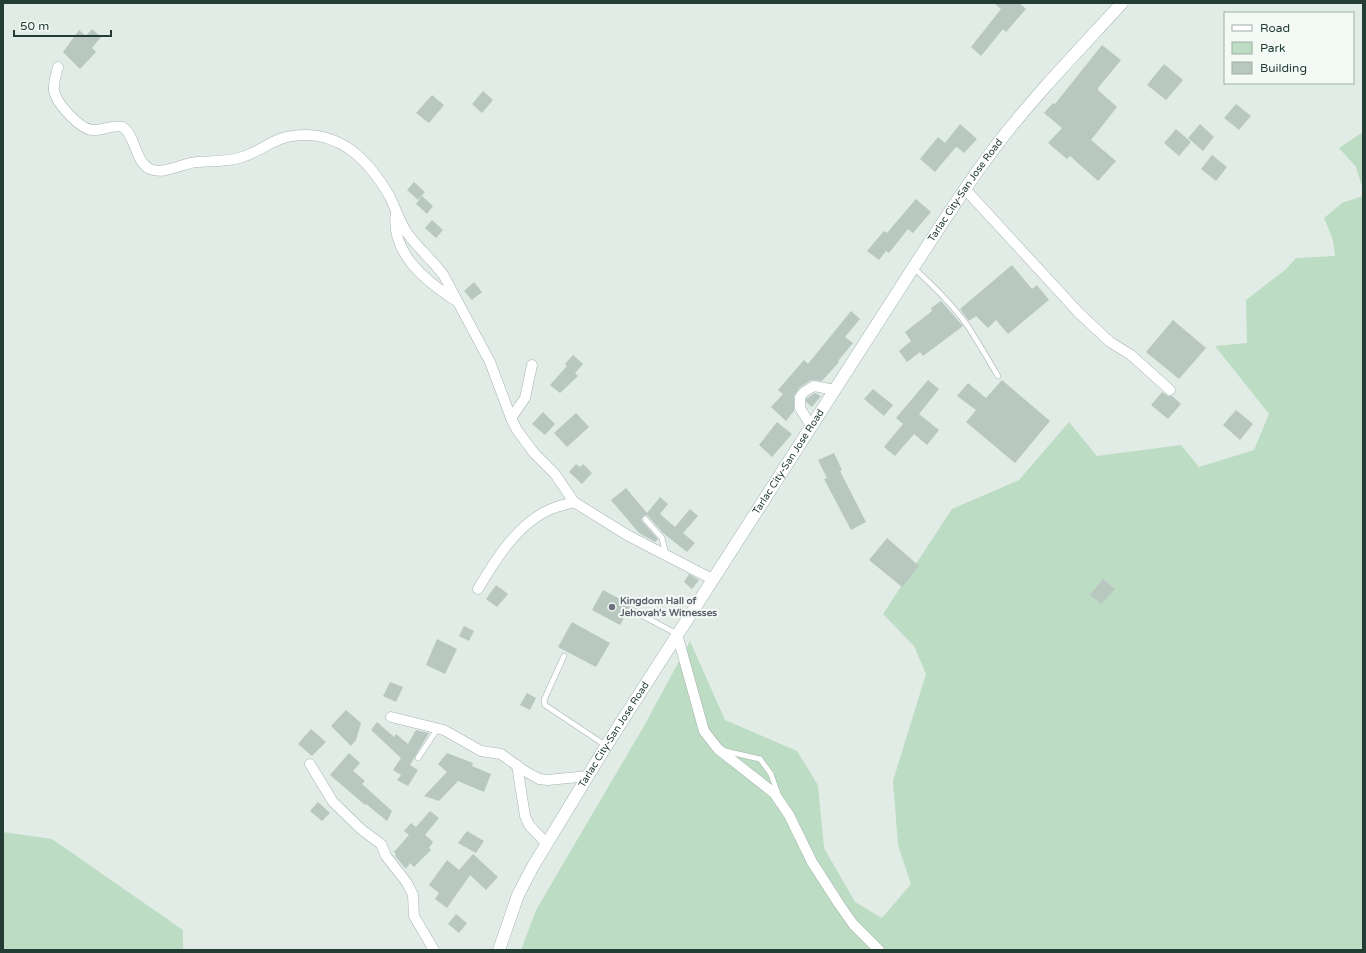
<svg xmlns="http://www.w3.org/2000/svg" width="1366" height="953" font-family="'Varela Round',sans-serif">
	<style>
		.green { fill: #bcdcc3 }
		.building { fill: #b8c7c0 }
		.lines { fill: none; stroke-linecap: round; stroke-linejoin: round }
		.service-casing { stroke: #a5b4ae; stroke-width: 6 }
		.minor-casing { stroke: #a5b4ae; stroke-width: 11 }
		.secondary-casing { stroke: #a1b7ae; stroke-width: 13 }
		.service { stroke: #fff; stroke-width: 5 }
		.minor { stroke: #fff; stroke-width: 10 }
		.secondary { stroke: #fff; stroke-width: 12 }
		.worship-dot { fill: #6b7280; stroke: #f3f9f5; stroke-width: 1.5 }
		.labels { text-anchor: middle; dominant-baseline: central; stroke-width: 4; stroke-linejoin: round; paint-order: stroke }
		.street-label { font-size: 10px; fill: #233d34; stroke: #f3f9f5 }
		.worship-label { font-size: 10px; font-weight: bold; fill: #5b616d; stroke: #f3f9f5; text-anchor: start }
	</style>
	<rect width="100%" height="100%" fill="#e2ece7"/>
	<g class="green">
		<polygon points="1363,132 1363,190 1356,167 1339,148"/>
		<polygon points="1363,196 1363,950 521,950 536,910 644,726 690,641 725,720 797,751 818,785 824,848 855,902 882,918 911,884 898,845 893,781 926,674 914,646 883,614 952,509 1019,480 1069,422 1097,456 1181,445 1199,467 1254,450 1269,414 1215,346 1247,343 1246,300 1285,270 1296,258 1335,256 1333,240 1324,218 1342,203"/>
		<polygon points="3,832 52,839 183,930 183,950 3,950"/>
	</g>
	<g class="building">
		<polygon points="994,3 1019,3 1026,9 1006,32 1003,29 981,56 971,47 1001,9"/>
		<polygon points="92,29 101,37 92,48 96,52 80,69 63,52 79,30 86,36"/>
		<polygon points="1102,45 1121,60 1098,88 1098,90 1117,107 1091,140 1116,161 1098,181 1070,156 1067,159 1048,143 1062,128 1044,113 1053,103 1055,104"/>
		<polygon points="1164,64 1183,80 1166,100 1147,85"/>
		<polygon points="483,91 493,100 482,113 472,104"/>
		<polygon points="432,95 444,105 429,123 416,113"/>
		<polygon points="1236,104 1251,116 1239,130 1224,118"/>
		<polygon points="960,124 977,139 964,153 957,147 955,148 935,172 920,159 938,137 945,143"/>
		<polygon points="1200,124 1214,137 1203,151 1188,138"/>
		<polygon points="1176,129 1191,142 1179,156 1164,143"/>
		<polygon points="1212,155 1227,167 1216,181 1201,169"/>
		<polygon points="414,182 425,192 418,200 407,190"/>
		<polygon points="422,196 433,206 427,214 416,204"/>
		<polygon points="916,199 931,212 913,233 908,229 889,253 886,251 879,260 867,251 884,231 887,233"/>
		<polygon points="432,220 443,230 436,238 425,228"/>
		<polygon points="1012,265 1032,289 1037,285 1049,300 1008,334 996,320 988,328 976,316 969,321 960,309"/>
		<polygon points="474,282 482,292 472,300 464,291"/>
		<polygon points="941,301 963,326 923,356 920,352 907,362 899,351 911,341 905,332 932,311 931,308"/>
		<polygon points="851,311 860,319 845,337 853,343 838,361 839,362 822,381 811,380 799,388 794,396 794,411 786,421 771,407 783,394 778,390 804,360 808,364"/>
		<polygon points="1173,320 1206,348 1179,379 1146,352"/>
		<polygon points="573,355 583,364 575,373 578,376 560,393 550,385 567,366 565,364"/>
		<polygon points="928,380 939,389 919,414 939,430 927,445 914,434 895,456 884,447 903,424 896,418"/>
		<polygon points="1002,380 1050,421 1015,463 966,422 976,410 957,396 968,383 986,398"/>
		<polygon points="873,389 893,405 884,416 864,399"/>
		<polygon points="1162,392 1168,396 1172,396 1181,404 1168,419 1151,405"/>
		<polygon points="815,393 821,396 812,407 806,402 806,399"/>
		<polygon points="1236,410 1253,424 1240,440 1223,425"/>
		<polygon points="543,412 555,424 545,435 532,424"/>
		<polygon points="576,413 589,427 567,447 554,433"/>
		<polygon points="777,422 792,434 772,457 759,445"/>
		<polygon points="834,453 842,470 840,471 866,522 851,530 824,479 827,478 818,460"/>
		<polygon points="576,464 580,467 583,464 592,473 582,484 569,472"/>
		<polygon points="626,488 647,513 660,497 668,504 660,514 675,527 690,509 698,516 683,533 695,543 687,552 663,533 647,515 643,516 641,520 658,539 655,542 639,533 611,500"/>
		<polygon points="887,538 919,566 902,587 869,560"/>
		<polygon points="689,574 699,580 692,589 684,582"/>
		<polygon points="1103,579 1115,589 1101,604 1090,595"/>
		<polygon points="496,585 508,594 497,607 486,599"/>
		<polygon points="603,590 631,605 620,625 592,610"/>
		<polygon points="572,622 610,643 596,667 558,647"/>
		<polygon points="464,626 474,631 469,641 459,636"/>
		<polygon points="437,639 457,649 445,674 426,665"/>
		<polygon points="390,682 403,687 396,702 383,696"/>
		<polygon points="527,693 536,698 530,710 520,705"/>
		<polygon points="346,710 361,723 356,740 351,746 331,726"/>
		<polygon points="377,722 394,737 396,734 408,744 416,730 429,733 410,765 418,770 408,786 397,780 401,775 393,770 401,758 371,730"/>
		<polygon points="311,729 326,742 312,756 298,744"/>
		<polygon points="349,753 360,763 353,771 365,781 362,784 392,811 387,821 366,804 365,805 330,775"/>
		<polygon points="447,753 473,763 472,766 491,774 484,792 458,781 439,801 424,796 447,772 438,764"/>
		<polygon points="318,802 330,813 322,821 310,811"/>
		<polygon points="430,811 439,818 425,835 433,842 429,848 431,850 414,867 410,863 406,869 395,856 396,854 394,852 409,835 404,831 411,823 416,827"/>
		<polygon points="467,831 484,841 476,853 458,843"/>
		<polygon points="473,854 498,877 486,890 470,875 447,908 435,899 439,893 429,885 447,860 459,870"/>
		<polygon points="456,914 467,923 459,933 448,924"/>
	</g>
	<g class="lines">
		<g class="service-casing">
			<g id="service">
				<path d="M 914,268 C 933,286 952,304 967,325 C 978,342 988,359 998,376"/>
				<polyline points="645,519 662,538 666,555"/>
				<polyline points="632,610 677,634"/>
				<polyline points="564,656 544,700 545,705 605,745"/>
				<polyline points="725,751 760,759 771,774 778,794"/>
				<polyline points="418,758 438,728"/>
			</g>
		</g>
		<g class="minor-casing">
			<g id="minor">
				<path d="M 58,67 C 56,75 53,83 54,91 C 56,103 80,129 92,130 C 103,131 112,124 123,127 C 136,137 135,162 150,169 C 164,175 183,163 197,162 C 213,161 230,162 245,156 C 262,150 274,138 292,136 C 339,129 368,159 390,197 C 395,208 399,219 405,230 C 416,247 433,260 444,276 L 490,362 L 511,418 L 517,430 L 534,453 L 555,474 L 574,502 L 627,535 L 712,579"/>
				<polyline points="965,189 1079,313 1110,342 1131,355 1170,390"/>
				<path d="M 396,212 C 390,252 424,280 455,300"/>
				<polyline points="511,418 525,398 532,365"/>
				<polyline points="811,426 800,408 800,397 804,392 814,386 835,390"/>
				<path d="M 478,589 C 495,560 518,523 551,509 C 558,506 567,504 574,502"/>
				<polyline points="677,634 704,731 718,749 774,793 789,815 812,862 839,904 853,924 879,950"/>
				<polyline points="391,717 444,730 481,751 501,754 523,770 539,779 548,780 588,776"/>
				<polyline points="310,764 333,802 362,830 381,844 386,856 407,883 413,895 414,916 434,950"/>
				<polyline points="517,765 525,816 529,825 547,844"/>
			</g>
		</g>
		<g class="secondary-casing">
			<g id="secondary">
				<path id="s1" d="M 499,950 L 518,895 L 532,868 L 606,746 L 913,268 C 941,225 968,182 999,142 C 1037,93 1080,49 1122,3"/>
			</g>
		</g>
		<use href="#service" class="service"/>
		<use href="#minor" class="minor"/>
		<use href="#secondary" class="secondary"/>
	</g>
	<circle class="worship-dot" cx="612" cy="607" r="4"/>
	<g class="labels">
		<g class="street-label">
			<text stroke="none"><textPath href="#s1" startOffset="893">Tarlac City-San Jose Road</textPath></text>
			<text stroke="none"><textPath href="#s1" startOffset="569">Tarlac City-San Jose Road</textPath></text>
			<text stroke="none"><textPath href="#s1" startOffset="245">Tarlac City-San Jose Road</textPath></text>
		</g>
		<g class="worship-label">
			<text x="620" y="601">Kingdom Hall of<tspan x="620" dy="12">Jehovah's Witnesses</tspan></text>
		</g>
	</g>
	<rect width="1366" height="953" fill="none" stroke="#233d34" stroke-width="8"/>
	<rect x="1224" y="12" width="130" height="72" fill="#f3f9f5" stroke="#a0aea8"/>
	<rect x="1232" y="25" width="20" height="6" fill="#ffffff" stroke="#a0aea8"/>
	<text x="1260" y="32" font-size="12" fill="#233d34">Road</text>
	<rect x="1232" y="42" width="20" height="12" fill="#bcdcc3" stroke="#a0aea8"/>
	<text x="1260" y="52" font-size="12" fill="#233d34">Park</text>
	<rect x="1232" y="62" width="20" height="12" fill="#b8c7c0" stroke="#a0aea8"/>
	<text x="1260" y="72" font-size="12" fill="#233d34">Building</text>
	<path d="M14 30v6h97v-6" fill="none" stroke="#233d34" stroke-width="2"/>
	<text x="20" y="30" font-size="12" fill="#233d34" stroke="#f3f9f5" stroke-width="3" paint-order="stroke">50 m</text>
</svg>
